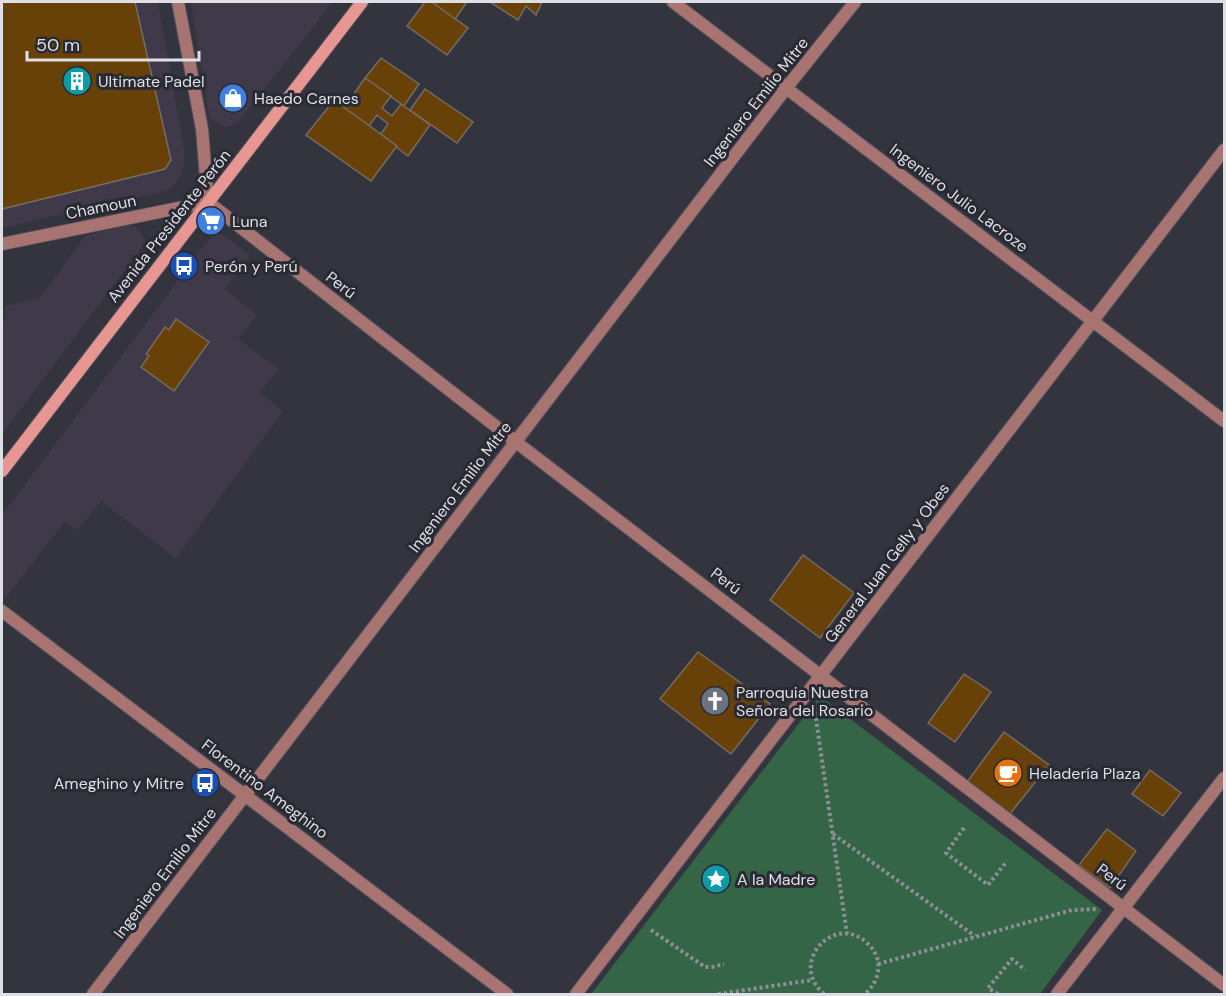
<svg xmlns="http://www.w3.org/2000/svg" width="1226" height="996" font-family="'DM Sans',sans-serif">
	<style>
		.commercial { fill: #40394a }
		.green { fill: #336546 }
		.building { fill: #674108; stroke: #756c62; stroke-width: 1.5 }
		.lines { fill: none; stroke-linecap: round; stroke-linejoin: round }
		.minor-casing { stroke: #53535d; stroke-width: 14 }
		.secondary-casing { stroke: #53535d; stroke-width: 14 }
		.path { stroke: #8e8e96; stroke-width: 4; stroke-dasharray: 3 3; stroke-linecap: butt }
		.minor { stroke: #a77471; stroke-width: 12 }
		.secondary { stroke: #e79692; stroke-width: 12 }
		.labels { text-anchor: middle; dominant-baseline: central; stroke-width: 6; stroke-linejoin: round; paint-order: stroke }
		.poi-label { font-size: 16px; fill: #dfdfe6; stroke: #2a2a34; text-anchor: start }
		.street-label { font-size: 16px; fill: #dfdfe6; stroke: #2a2a34 }
	</style>
	<rect width="100%" height="100%" fill="#34343f"/>
	<g class="commercial">
		<polygon points="2,2 158,2 185,155 182,172 175,184 166,191 2,228"/>
		<polygon points="191,2 333,2 239,121 231,126 225,127 211,119 209,114"/>
		<polygon points="125,225 132,226 138,229 143,236 144,242 142,247 2,434 2,322 7,319 4,306 40,298 85,236"/>
		<polygon points="217,234 225,236 250,255 225,289 257,315 238,339 279,369 260,392 283,411 176,558 101,501 78,530 65,521 5,599 2,596 2,515 209,239"/>
	</g>
	<polygon class="green" points="820,696 1102,910 1040,994 591,994"/>
	<g class="building">
		<polygon points="2,2 135,2 171,160 165,169 2,209"/>
		<polygon points="425,2 432,2 468,28 447,55 407,26"/>
		<polygon points="432,2 467,2 455,19"/>
		<polygon points="490,2 542,2 536,15 526,6 518,20"/>
		<polygon points="381,58 419,84 404,106 365,78"/>
		<polygon points="365,78 391,96 382,108 392,116 401,104 430,125 408,156 380,135 388,124 377,115 369,126 344,108"/>
		<polygon points="425,89 473,122 457,143 410,110"/>
		<polygon points="334,100 397,146 371,181 306,135"/>
		<polygon points="176,319 209,342 174,391 141,367 149,356 146,354 165,327 169,330"/>
		<polygon points="803,555 854,593 820,638 770,600"/>
		<polygon points="698,652 770,704 731,754 660,699"/>
		<polygon points="964,674 991,692 955,742 928,723"/>
		<polygon points="1004,732 1049,765 1009,815 967,782"/>
		<polygon points="1150,770 1181,793 1163,816 1132,794"/>
		<polygon points="1107,829 1136,851 1110,888 1079,865"/>
	</g>
	<g class="lines">
		<g class="minor-casing">
			<g id="minor">
				<polyline points="178,2 202,129 208,202"/>
				<polyline points="673,2 1224,421"/>
				<polyline points="208,202 516,442 1224,985"/>
				<polyline points="2,244 208,202"/>
				<polyline points="2,611 507,994"/>
				<polyline points="93,994 787,87 855,2"/>
				<polyline points="576,994 1224,150"/>
				<polyline points="1057,994 1224,778"/>
			</g>
		</g>
		<g class="secondary-casing">
			<polyline id="secondary" points="2,471 362,2"/>
		</g>
		<g class="path">
			<polyline points="815,712 847,934"/>
			<polyline points="964,828 946,853 988,885 1007,861"/>
			<polyline points="833,834 975,936"/>
			<polyline points="651,930 705,967 712,967 724,964"/>
			<polyline points="878,964 1072,910 1096,909"/>
			<polyline points="718,994 813,980"/>
			<path d="M 824,994 C 788,964 833,913 866,942 C 872,947 876,953 878,961 C 880,975 874,986 865,994"/>
			<polyline points="998,994 988,988 1012,959 1025,970"/>
		</g>
		<use href="#minor" class="minor"/>
		<use href="#secondary" class="secondary"/>
	</g>
	<defs>
		<g id="building-disc" transform="scale(1.5)"><circle r="9.5" fill="#0f9aa8" stroke="#2a2a34"/><path d="M-4-6H4V6H1V3H-1V6H-4ZM-2.5-4.3h1.7v1.8h-1.7ZM.8-4.3h1.7v1.8H.8ZM-2.5-1h1.7V.8h-1.7ZM.8-1h1.7V.8H.8Z" fill="#fff"/></g>
		<g id="shop-disc" transform="scale(1.5)"><circle r="9.5" fill="#3f7fe0" stroke="#2a2a34"/><path d="M-5-2.5h2.3a2.7 3.5 0 0 1 5.4 0H5L5.5 6h-11ZM-1.5-2.5h3a1.5 2.3 0 0 0-3 0Z" fill="#fff"/></g>
		<g id="supermarket-disc" transform="scale(1.5)"><circle r="9.5" fill="#3f7fe0" stroke="#2a2a34"/><path d="M-6-5.5h2.5l.6 2H6L4.5 2H-2.5L-4.4-4H-6ZM-1.5 3.2a1.3 1.3 0 1 0 .1 0ZM3 3.2a1.3 1.3 0 1 0 .1 0Z" fill="#fff"/></g>
		<g id="bus-disc" transform="scale(1.5)"><circle r="9.5" fill="#1a4fb4" stroke="#2a2a34"/><path d="M-5-6H5V4H4V6H2V4H-2V6H-4V4H-5ZM-3.5-4V0h7V-4ZM-3.5 1.2v1.5H-2V1.2ZM2 1.2v1.5H3.5V1.2Z" fill="#fff"/></g>
		<g id="church-disc" transform="scale(1.5)"><circle r="9.5" fill="#6b7280" stroke="#2a2a34"/><path d="M-1.2-6h2.4v3.5h3.3v2.4h-3.3V6h-2.4V-.1h-3.3v-2.4h3.3Z" fill="#fff"/></g>
		<g id="cafe-disc" transform="scale(1.5)"><circle r="9.5" fill="#e8710a" stroke="#2a2a34"/><path d="M-5.5-4.5H6V0H3Q3 3.5 0 3.5H-2.5Q-5.5 3.5-5.5 0ZM3-3.2v2h1.7v-2ZM-6 4.5H4V6H-6Z" fill="#fff"/></g>
		<g id="sight-disc" transform="scale(1.5)"><circle r="9.5" fill="#0f9aa8" stroke="#2a2a34"/><path d="M0-6L1.8-2.2L6-1.7L2.9 1.2L3.7 5.4L0 3.3L-3.7 5.4L-2.9 1.2L-6-1.7L-1.8-2.2Z" fill="#fff"/></g>
	</defs>
	<g fill-rule="evenodd">
		<use href="#building-disc" x="77" y="81"/>
		<use href="#shop-disc" x="233" y="98"/>
		<use href="#supermarket-disc" x="211" y="221"/>
		<use href="#bus-disc" x="184" y="266"/>
		<use href="#church-disc" x="715" y="701"/>
		<use href="#cafe-disc" x="1008" y="773"/>
		<use href="#bus-disc" x="205" y="783"/>
		<use href="#sight-disc" x="716" y="879"/>
	</g>
	<g class="labels">
		<g class="poi-label">
			<text x="98" y="81">Ultimate Padel</text>
			<text x="254" y="98">Haedo Carnes</text>
			<text x="232" y="221">Luna</text>
			<text x="205" y="266">Perón y Perú</text>
			<text x="736" y="692">Parroquia Nuestra<tspan x="736" dy="18">Señora del Rosario</tspan></text>
			<text x="1029" y="773">Heladería Plaza</text>
			<text x="184" y="783" text-anchor="end">Ameghino y Mitre</text>
			<text x="737" y="879">A la Madre</text>
		</g>
		<g class="street-label">
			<text transform="translate(756 102) rotate(-52)">Ingeniero Emilio Mitre</text>
			<text transform="translate(959 198) rotate(37)">Ingeniero Julio Lacroze</text>
			<text transform="translate(101 207) rotate(-11)">Chamoun</text>
			<text transform="translate(169 226) rotate(-52)">Avenida Presidente Perón</text>
			<text transform="translate(341 285) rotate(38)">Perú</text>
			<text transform="translate(460 487) rotate(-53)">Ingeniero Emilio Mitre</text>
			<text transform="translate(887 563) rotate(-53)">General Juan Gelly y Obes</text>
			<text transform="translate(726 581) rotate(37)">Perú</text>
			<text transform="translate(265 789) rotate(37)">Florentino Ameghino</text>
			<text transform="translate(165 873) rotate(-53)">Ingeniero Emilio Mitre</text>
			<text transform="translate(1112 877) rotate(37)">Perú</text>
		</g>
	</g>
	<rect width="1226" height="996" fill="none" stroke="#dfdfe6" stroke-width="6"/>
	<path d="M27 51v9h172v-9" fill="none" stroke="#dfdfe6" stroke-width="3"/>
	<text x="36" y="51" font-size="18" fill="#dfdfe6" stroke="#2a2a34" stroke-width="4.5" paint-order="stroke">50 m</text>
</svg>
